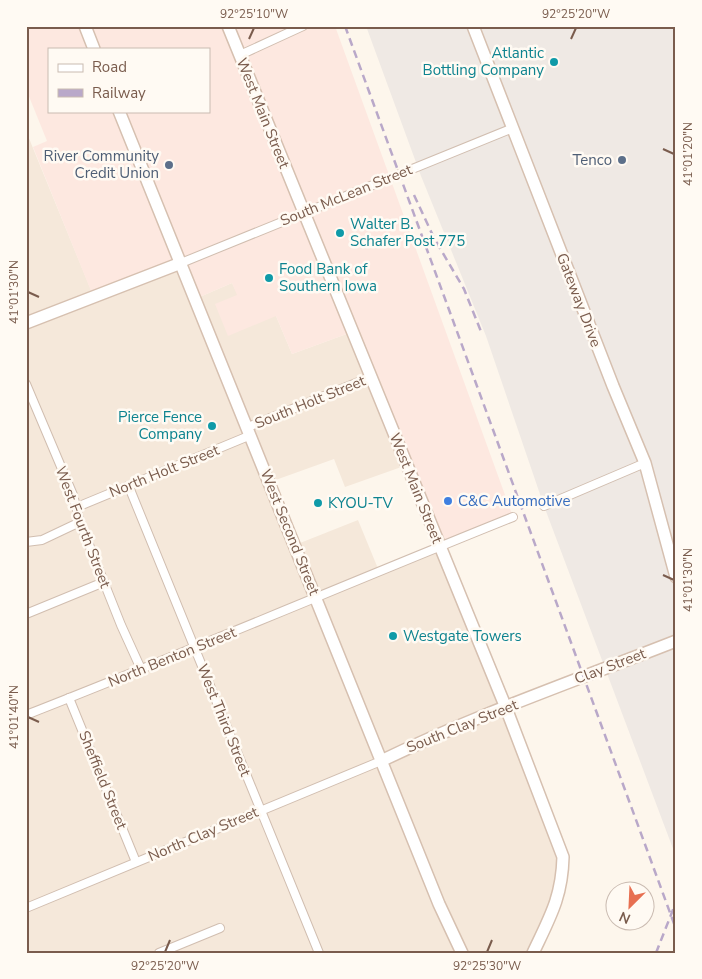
<svg xmlns="http://www.w3.org/2000/svg" width="702" height="979" font-family="'Nunito Sans',sans-serif">
	<style>
		.residential { fill: #f5e8da }
		.commercial { fill: #fde8e0; fill-rule: evenodd }
		.industrial { fill: #efe9e4 }
		.lines { fill: none; stroke-linecap: round; stroke-linejoin: round }
		.street-casing { stroke: #d1beb0; stroke-width: 10 }
		.secondary-casing { stroke: #d6c0b0; stroke-width: 14 }
		.street { stroke: #fff; stroke-width: 8 }
		.secondary { stroke: #fff; stroke-width: 11 }
		.rail { stroke: #b9a8c9; stroke-width: 2.5; stroke-dasharray: 8 5; stroke-linecap: butt }
		.ticks { fill: none; stroke: #7a5c4d; stroke-width: 2 }
		.culture-dot { fill: #0f9aa8; stroke: #fffaf3; stroke-width: 2 }
		.service-dot { fill: #5c6f8a; stroke: #fffaf3; stroke-width: 2 }
		.shop-dot { fill: #3f7fe0; stroke: #fffaf3; stroke-width: 2 }
		.labels { text-anchor: middle; dominant-baseline: central; stroke-width: 5; stroke-linejoin: round; paint-order: stroke }
		.culture-label { font-size: 15px; fill: #0d838f; stroke: #fffaf3; text-anchor: start }
		.street-label { font-size: 15px; fill: #7a5c4d; stroke: #fffaf3 }
		.service-label { font-size: 15px; fill: #4e5e75; stroke: #fffaf3; text-anchor: end }
		.shop-label { font-size: 15px; fill: #366cbe; stroke: #fffaf3; text-anchor: start }
		.neatline { fill: none; stroke: #7a5c4d; stroke-width: 2 }
		.ticks-label { font-size: 12px; text-anchor: middle; fill: #7a5c4d }
	</style>
	<rect width="100%" height="100%" fill="#fdf6ec"/>
	<polygon class="residential" points="26,131 93,295 181,263 195,299 232,283 238,295 276,316 292,354 352,332 407,465 345,487 334,459 270,482 295,545 358,520 379,571 440,546 563,857 562,883 533,953 462,953 460,949 452,953 26,953"/>
	<path class="commercial" d="M 35,26 L 335,26 L 513,517 L 440,546 L 352,332 L 292,354 L 276,316 L 228,336 L 215,304 L 237,295 L 232,283 L 195,299 L 181,263 L 93,296 L 33,147 L 47,141 L 26,89 L 26,30 ZM 49,49 L 209,49 L 209,111 L 49,111 Z"/>
	<polygon class="industrial" points="366,26 674,26 676,31 675,854 544,506 486,336 421,176"/>
	<g class="lines">
		<g class="street-casing">
			<g id="street">
				<polyline points="240,55 303,26"/>
				<polyline points="181,263 513,128"/>
				<polyline points="26,384 73,495 80,522 121,625 141,669"/>
				<polyline points="248,427 371,377"/>
				<polyline points="129,487 319,953"/>
				<polyline points="544,506 645,463"/>
				<polyline points="77,507 251,435"/>
				<polyline points="26,542 42,540 80,522"/>
				<polyline points="26,614 104,582"/>
				<polyline points="69,698 136,862"/>
				<path d="M 26,715 C 190,651 351,582 513,517"/>
				<polyline points="26,908 381,761"/>
				<polyline points="159,953 220,928"/>
			</g>
		</g>
		<g class="secondary-casing">
			<g id="secondary">
				<polyline points="85,26 94,49"/>
				<path d="M 228,26 L 506,708 L 563,857 C 562,897 550,917 533,953"/>
				<polyline points="473,26 613,386 645,463 676,577"/>
				<polyline points="119,111 439,904 462,953"/>
				<polyline points="26,323 181,263"/>
				<path d="M 381,761 C 476,715 577,680 676,641"/>
			</g>
		</g>
		<use href="#street" class="street"/>
		<use href="#secondary" class="secondary"/>
		<g class="rail">
			<polyline points="345,26 676,929"/>
			<polyline points="414,195 434,238 464,289 482,334"/>
			<polyline points="656,953 676,902"/>
		</g>
	</g>
	<path class="ticks" d="M 249,39 L 254,28M 571,39 L 576,28M 663,149 L 674,154M 28,292 L 39,297M 663,575 L 674,580M 28,717 L 39,722M 165,952 L 170,940M 487,952 L 492,940"/>
	<g class="culture-dot">
		<circle cx="554" cy="62" r="5"/>
		<circle cx="340" cy="233" r="5"/>
		<circle cx="269" cy="278" r="5"/>
		<circle cx="212" cy="426" r="5"/>
		<circle cx="318" cy="503" r="5"/>
		<circle cx="393" cy="636" r="5"/>
	</g>
	<g class="service-dot">
		<circle cx="622" cy="160" r="5"/>
		<circle cx="169" cy="165" r="5"/>
	</g>
	<circle class="shop-dot" cx="448" cy="501" r="5"/>
	<g class="labels">
		<g class="culture-label">
			<text x="544" y="53" text-anchor="end">Atlantic<tspan x="544" dy="17">Bottling Company</tspan></text>
			<text x="350" y="224">Walter B.<tspan x="350" dy="17">Schafer Post 775</tspan></text>
			<text x="279" y="269">Food Bank of<tspan x="279" dy="17">Southern Iowa</tspan></text>
			<text x="202" y="417" text-anchor="end">Pierce Fence<tspan x="202" dy="17">Company</tspan></text>
			<text x="328" y="503">KYOU-TV</text>
			<text x="403" y="636">Westgate Towers</text>
		</g>
		<g class="street-label">
			<text transform="translate(263 113) rotate(68)">West Main Street</text>
			<text transform="translate(346 195) rotate(-22)">South McLean Street</text>
			<text transform="translate(579 300) rotate(69)">Gateway Drive</text>
			<text transform="translate(310 402) rotate(-22)">South Holt Street</text>
			<text transform="translate(164 471) rotate(-22)">North Holt Street</text>
			<text transform="translate(416 488) rotate(68)">West Main Street</text>
			<text transform="translate(83 527) rotate(69)">West Fourth Street</text>
			<text transform="translate(290 532) rotate(68)">West Second Street</text>
			<text transform="translate(172 657) rotate(-22)">North Benton Street</text>
			<text transform="translate(610 666) rotate(-21)">Clay Street</text>
			<text transform="translate(224 720) rotate(68)">West Third Street</text>
			<text transform="translate(462 726) rotate(-22)">South Clay Street</text>
			<text transform="translate(103 780) rotate(68)">Sheffield Street</text>
			<text transform="translate(203 834) rotate(-23)">North Clay Street</text>
		</g>
		<g class="service-label">
			<text x="159" y="156">River Community<tspan x="159" dy="17">Credit Union</tspan></text>
			<text x="612" y="160">Tenco</text>
		</g>
		<g class="shop-label">
			<text x="458" y="501">C&amp;C Automotive</text>
		</g>
	</g>
	<rect width="702" height="979" fill="none" stroke="#fffaf3" stroke-width="55"/>
	<rect x="48" y="48" width="162" height="65" fill="#fffaf3" stroke="#cabbb1"/>
	<rect x="58" y="64" width="25" height="8" fill="#ffffff" stroke="#cabbb1"/>
	<text x="92" y="72" font-size="15" fill="#7a5c4d">Road</text>
	<rect x="58" y="89" width="25" height="8" fill="#b9a8c9" stroke="#cabbb1"/>
	<text x="92" y="98" font-size="15" fill="#7a5c4d">Railway</text>
	<g transform="translate(630 906) rotate(204)"><circle r="24" fill="#fffaf3" stroke="#cabbb1"/>
	<path d="M0-4L9 19L0 12L-9 19Z" fill="#e76f51"/>
	<text y="-8" font-size="14" font-weight="bold" text-anchor="middle" fill="#7a5c4d">N</text>
	</g>
	<rect x="28" y="28" width="646" height="924" class="neatline"/>
	<g class="ticks-label">
		<text x="254" y="18">92°25'10"W</text>
		<text x="576" y="18">92°25'20"W</text>
		<text transform="translate(688 154) rotate(-90)" y="4">41°01'20"N</text>
		<text transform="translate(14 292) rotate(-90)" y="4">41°01'30"N</text>
		<text transform="translate(688 580) rotate(-90)" y="4">41°01'30"N</text>
		<text transform="translate(14 717) rotate(-90)" y="4">41°01'40"N</text>
		<text x="165" y="970">92°25'20"W</text>
		<text x="487" y="970">92°25'30"W</text>
	</g>
</svg>
